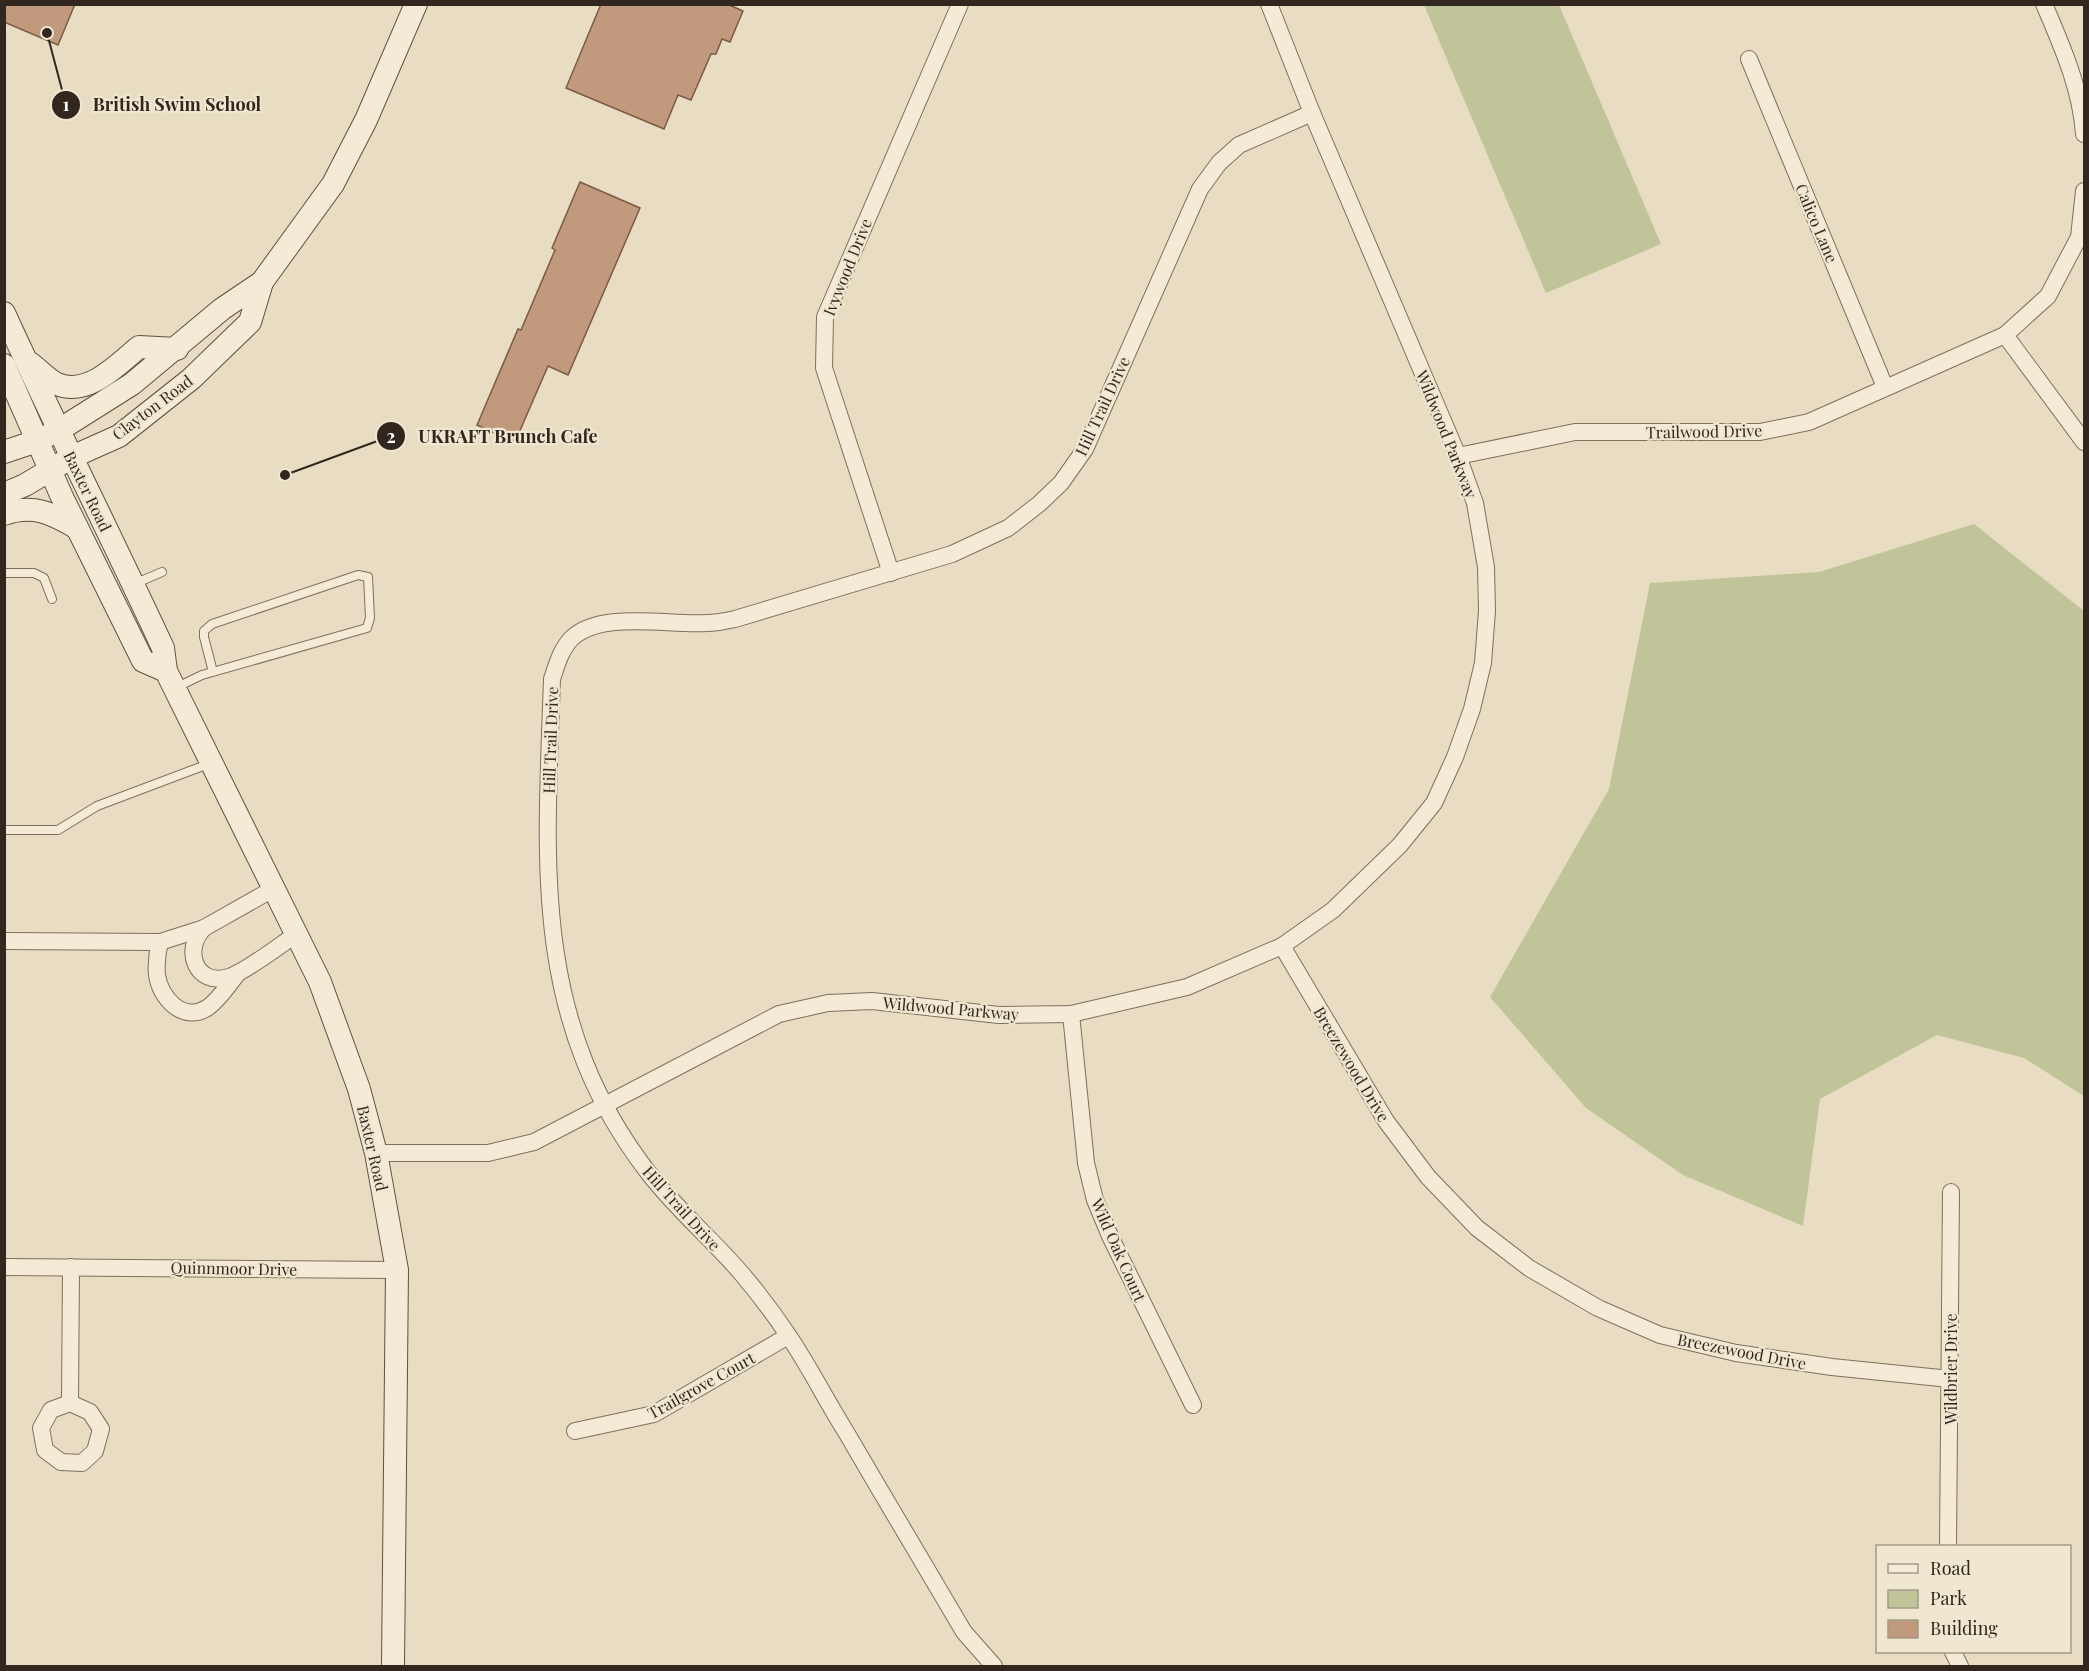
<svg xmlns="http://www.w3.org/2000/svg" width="2089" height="1671" font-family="'Playfair Display',serif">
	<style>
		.green { fill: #c0c498 }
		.building { fill: #c1997d; stroke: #7c5a45; stroke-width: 1.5 }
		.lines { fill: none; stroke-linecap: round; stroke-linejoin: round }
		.lane-casing { stroke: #806f5c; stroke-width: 10 }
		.street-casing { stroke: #806f5c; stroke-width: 18 }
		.secondary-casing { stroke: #61503f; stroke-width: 24 }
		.lane { stroke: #f4ead5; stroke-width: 8 }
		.street { stroke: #f4ead5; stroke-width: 16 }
		.secondary { stroke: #f4ead5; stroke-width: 22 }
		.labels { text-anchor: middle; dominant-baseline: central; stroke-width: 4.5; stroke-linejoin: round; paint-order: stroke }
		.street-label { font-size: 16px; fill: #31271e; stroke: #f0e7d1 }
		.leader { fill: none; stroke: #31271e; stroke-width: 2 }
		.callout-dot { fill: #31271e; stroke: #f0e7d1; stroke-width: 2 }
		.mark-label { font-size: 18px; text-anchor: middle; font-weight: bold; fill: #fff }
		.callout-label { font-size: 18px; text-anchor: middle; font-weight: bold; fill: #31271e; stroke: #f0e7d1; stroke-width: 4.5; stroke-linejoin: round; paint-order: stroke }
	</style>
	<rect width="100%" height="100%" fill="#e8dcc3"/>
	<g class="green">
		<polygon points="1424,5 1559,5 1661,244 1546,293"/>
		<polygon points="1974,524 2084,611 2084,1096 2024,1058 1937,1035 1820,1099 1803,1226 1683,1175 1586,1108 1490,997 1609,789 1650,583 1819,572"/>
	</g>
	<g class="building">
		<polygon points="4,4 75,4 58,45 4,22"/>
		<polygon points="601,4 727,4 743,11 730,42 722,39 716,54 711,54 691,100 678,95 664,129 566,88"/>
		<polygon points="580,182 640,208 568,375 548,366 515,442 477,425 518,329 521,330 555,250 552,248"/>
	</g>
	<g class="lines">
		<g class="lane-casing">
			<g id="lane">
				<polyline points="4,573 34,573 44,578 52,599"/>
				<polyline points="134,584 162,572"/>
				<polyline points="175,688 202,675 367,628 370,618 368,577 358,575 212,624 204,631 204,637 213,672"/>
				<polyline points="4,830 58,830 97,806 211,763"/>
			</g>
		</g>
		<g class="street-casing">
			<g id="street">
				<path d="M 2044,4 C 2062,46 2081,89 2084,134"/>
				<polyline points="1749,59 1885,387"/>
				<polyline points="2005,335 2084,442"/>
				<polyline points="1458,456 1575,432 1760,432 1809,422 2005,335 2048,296 2079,237 2084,191"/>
				<polyline points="891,573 824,368 825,317 960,4"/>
				<path d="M 204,928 C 182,950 196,987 229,977 C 245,972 279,946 295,935"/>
				<polyline points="4,941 160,942 204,928 273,889"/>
				<path d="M 160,942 C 157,953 156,964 157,975 C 160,998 183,1023 207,1008 C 219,1000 229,984 238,973"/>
				<polyline points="1282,946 1386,1121 1428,1177 1477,1228 1529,1268 1598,1308 1660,1335 1736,1353 1832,1367 1950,1379"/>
				<polyline points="1071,1014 1086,1163 1095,1200 1110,1236 1193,1405"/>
				<polyline points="376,1153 488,1153 534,1142 779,1014 828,1003 872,1001 999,1015 1071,1014 1187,987 1282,946 1333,910 1400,845 1434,803 1455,757 1472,709 1483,663 1487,611 1486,567 1475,503 1458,456 1312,113 1269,4"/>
				<polyline points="4,1267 397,1270"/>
				<polyline points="70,1403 90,1412 101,1429 95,1451 82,1463 61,1462 45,1450 41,1428 51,1410 70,1403 71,1267"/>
				<polyline points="575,1431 654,1414 788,1336"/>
				<polyline points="1948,1546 1951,1192"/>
				<polyline points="1953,1652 1960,1666"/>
				<path d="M 994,1666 L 964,1632 C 925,1566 885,1499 846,1432 C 826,1400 809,1366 788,1335 C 774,1314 758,1293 742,1274 C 712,1239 675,1208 647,1171 C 530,1018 546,859 552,679 C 557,664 561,649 572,638 C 602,610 670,626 707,623 C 717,623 726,621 735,619 L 952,554 L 1008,528 L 1039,504 L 1061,483 L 1085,449 L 1200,189 L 1219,163 L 1239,145 L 1312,113"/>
			</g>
		</g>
		<g class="secondary-casing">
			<g id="secondary">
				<path d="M 4,313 C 55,425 111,536 163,648 L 166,671 L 320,982 L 359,1089 L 376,1153 L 397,1270 L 393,1666"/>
				<path d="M 30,363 C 38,369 48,380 57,384 C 88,397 117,365 139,347 L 177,349"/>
				<polyline points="4,365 62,497 143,661 166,671"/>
				<polyline points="4,452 37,441 59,430 132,384 222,309 262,282 333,184 366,120 416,4"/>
				<polyline points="4,494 25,485 72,457 119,436 191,379 250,322 262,282"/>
				<path d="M 4,514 C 33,504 52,513 77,528"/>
			</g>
		</g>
		<use href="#lane" class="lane"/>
		<use href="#street" class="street"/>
		<use href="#secondary" class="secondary"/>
	</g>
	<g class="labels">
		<g class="street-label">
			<text transform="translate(1817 223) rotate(67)">Calico Lane</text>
			<text transform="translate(847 267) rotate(-68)">Ivywood Drive</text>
			<text transform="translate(1102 406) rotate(-65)">Hill Trail Drive</text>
			<text transform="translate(152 407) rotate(-37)">Clayton Road</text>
			<text transform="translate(1704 431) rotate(-1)">Trailwood Drive</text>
			<text transform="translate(1447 434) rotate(68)">Wildwood Parkway</text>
			<text transform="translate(88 491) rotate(64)">Baxter Road</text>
			<text transform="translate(550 740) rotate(-88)">Hill Trail Drive</text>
			<text transform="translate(951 1008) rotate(5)">Wildwood Parkway</text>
			<text transform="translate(1352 1064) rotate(59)">Breezewood Drive</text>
			<text transform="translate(373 1148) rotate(77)">Baxter Road</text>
			<text transform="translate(682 1208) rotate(48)">Hill Trail Drive</text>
			<text transform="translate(1119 1250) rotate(66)">Wild Oak Court</text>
			<text transform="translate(234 1268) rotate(1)">Quinnmoor Drive</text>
			<text transform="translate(1742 1351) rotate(11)">Breezewood Drive</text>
			<text transform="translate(1950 1369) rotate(-90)">Wildbrier Drive</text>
			<text transform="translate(701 1385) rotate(-29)">Trailgrove Court</text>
		</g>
	</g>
	<path class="leader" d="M47 33L66 105M285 475L391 436"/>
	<g class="callout-dot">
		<circle cx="47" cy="33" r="6"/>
		<circle cx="285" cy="475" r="6"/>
		<circle cx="66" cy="105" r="15"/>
		<circle cx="391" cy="436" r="15"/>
	</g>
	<g class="mark-label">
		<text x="66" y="111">1</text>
		<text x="391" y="443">2</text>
	</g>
	<g class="callout-label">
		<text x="177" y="111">British Swim School</text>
		<text x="508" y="443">UKRAFT Brunch Cafe</text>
	</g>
	<rect width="2089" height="1671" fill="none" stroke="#31271e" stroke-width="12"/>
	<rect x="1876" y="1545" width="195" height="108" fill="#f0e7d1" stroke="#a49a89" stroke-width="1.5"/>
	<rect x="1888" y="1564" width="30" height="9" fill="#f4ead5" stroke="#a49a89" stroke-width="1.5"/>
	<text x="1930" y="1575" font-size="18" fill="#31271e">Road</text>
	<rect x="1888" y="1590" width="30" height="18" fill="#c0c498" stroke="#a49a89" stroke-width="1.5"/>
	<text x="1930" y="1605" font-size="18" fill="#31271e">Park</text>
	<rect x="1888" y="1620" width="30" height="18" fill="#c1997d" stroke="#a49a89" stroke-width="1.5"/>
	<text x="1930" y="1635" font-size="18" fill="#31271e">Building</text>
</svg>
